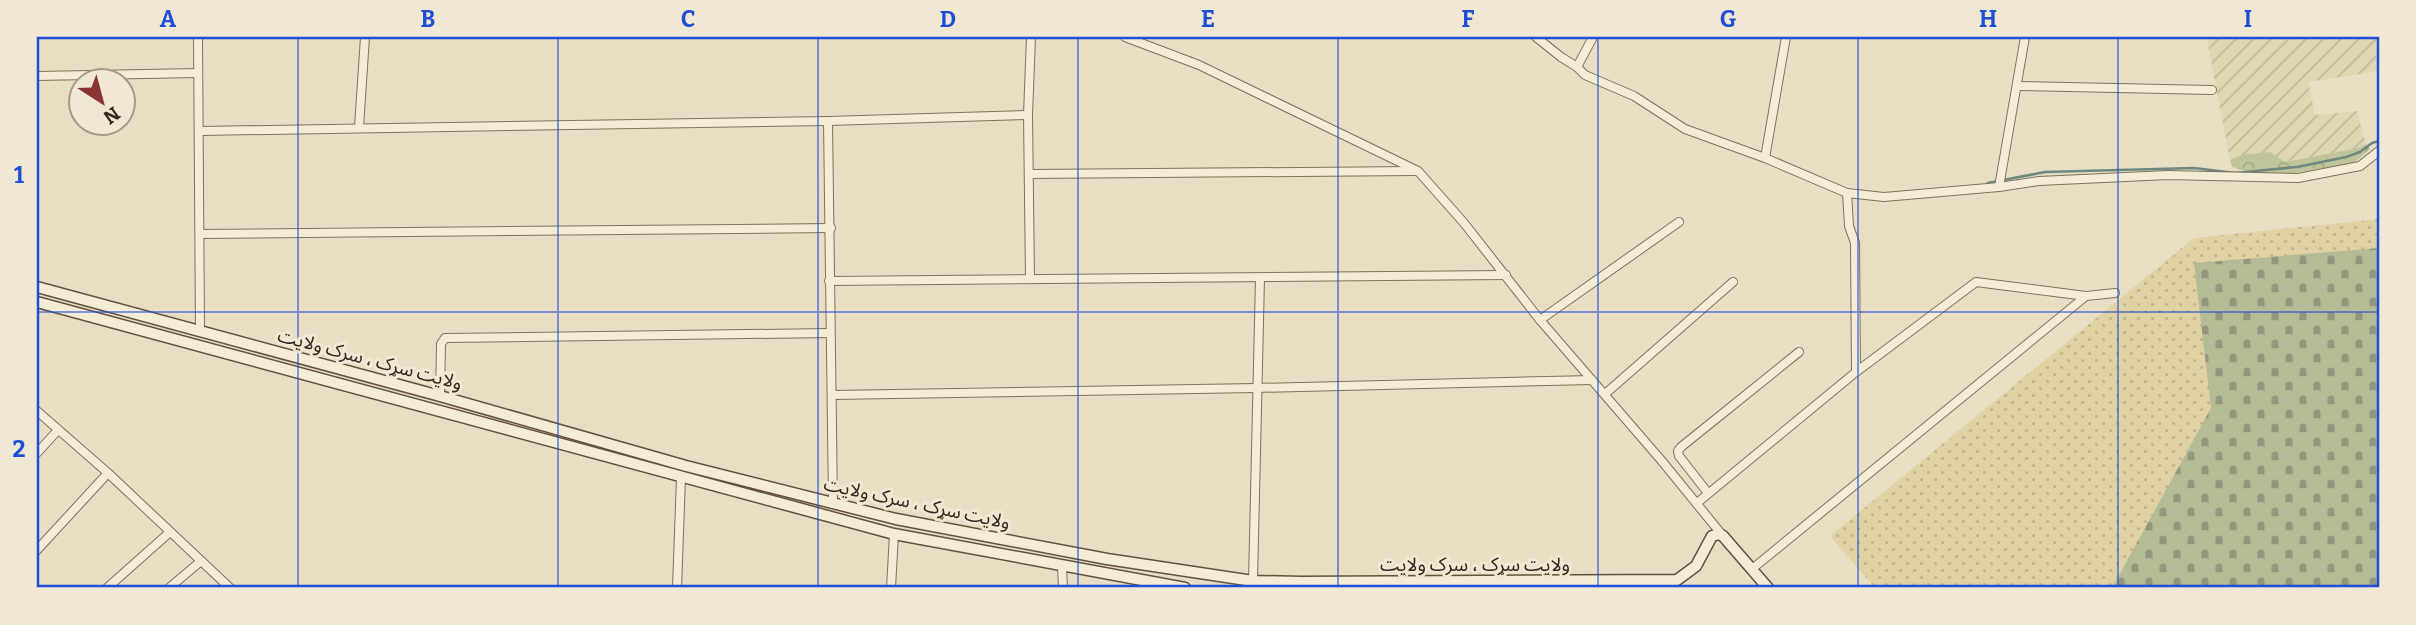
<svg xmlns="http://www.w3.org/2000/svg" width="2416" height="625" font-family="Bitter,'Noto Sans Arabic',serif">
	<style>
		.farmland { fill: url(#farmland-furrows) }
		.forest { fill: url(#forest-crowns) }
		.sand { fill: url(#sand-dots) }
		.cemetery { fill: url(#cemetery-stones) }
		.lines { fill: none; stroke-linecap: round; stroke-linejoin: round }
		.stream { stroke: #6d8882; stroke-width: 2.5 }
		.street-casing { stroke: #80705c; stroke-width: 10 }
		.secondary-casing { stroke: #62513f; stroke-width: 13 }
		.street { stroke: #f4ecd5; stroke-width: 8 }
		.secondary { stroke: #f4ecd5; stroke-width: 10 }
		.grid { fill: none; stroke: #1d4ed8; stroke-width: 2; stroke-opacity: 0.55 }
		.labels { text-anchor: middle; dominant-baseline: central; stroke-width: 6; stroke-linejoin: round; paint-order: stroke }
		.street-label { font-size: 19px; fill: #32281f; stroke: #f0e8d2 }
		.neatline { fill: none; stroke: #1d4ed8; stroke-width: 2.5 }
		.grid-label { font-size: 23px; text-anchor: middle; font-weight: bold; fill: #1d4ed8 }
	</style>
	<defs>
		<pattern id="farmland-furrows" width="10" height="10" patternUnits="userSpaceOnUse" patternTransform="scale(1.75)"><rect width="10" height="10" fill="#ddd7b2"/><path d="M-1 1l2-2M0 10L10 0M9 11l2-2" fill="none" stroke="#beb999"/></pattern>
		<pattern id="forest-crowns" width="20" height="18" patternUnits="userSpaceOnUse" patternTransform="scale(1.75)"><rect width="20" height="18" fill="#bfc599"/><path d="M2 6a3 3 0 1 1 6 0M12 15a3 3 0 1 1 6 0" fill="none" stroke="#a5a983"/></pattern>
		<pattern id="sand-dots" width="8" height="8" patternUnits="userSpaceOnUse" patternTransform="scale(1.75)"><rect width="8" height="8" fill="#e1d2a4"/><path d="M2 2h.1M6 6h.1" fill="none" stroke="#c2b48d" stroke-width="1.8" stroke-linecap="round"/></pattern>
		<pattern id="cemetery-stones" width="16" height="16" patternUnits="userSpaceOnUse" patternTransform="scale(1.75)"><rect width="16" height="16" fill="#b5ba97"/><path d="M2 7V4a2 2 0 0 1 4 0v3zM10 15v-3a2 2 0 0 1 4 0v3z" fill="#94977b"/></pattern>
	</defs>
	<rect width="100%" height="100%" fill="#e8dec3"/>
	<polygon class="farmland" points="2201,37 2379,37 2379,71 2308,82 2315,115 2357,111 2366,144 2359,148 2285,162 2242,155 2230,160 2207,40"/>
	<polygon class="forest" points="2366,144 2370,149 2354,163 2287,174 2254,174 2232,167 2230,160 2242,155 2270,152 2285,162 2359,148"/>
	<polygon class="sand" points="2379,219 2379,588 1875,588 1830,536 2194,238"/>
	<polygon class="cemetery" points="2379,248 2379,588 2112,588 2211,408 2194,263"/>
	<g class="lines">
		<polyline class="stream" points="1988,183 2045,172 2194,168 2235,173 2297,167 2346,157 2360,152 2372,143 2379,141"/>
		<g class="street-casing">
			<g id="street">
				<polyline points="198,37 200,331"/>
				<polyline points="1125,37 1199,65 1418,171 1464,223 1540,320 1661,460 1723,536"/>
				<polyline points="1536,37 1561,57 1577,67 1585,75 1634,96 1685,129 1765,158 1847,193 1884,197 1999,187 2039,181 2168,175 2298,178 2360,166 2379,151"/>
				<polyline points="1577,67 1593,37"/>
				<polyline points="37,76 198,73"/>
				<polyline points="2017,86 2212,90"/>
				<polyline points="828,121 833,504"/>
				<polyline points="359,127 365,37"/>
				<polyline points="200,131 828,121 1028,115"/>
				<polyline points="1765,158 1786,37"/>
				<polyline points="1030,174 1415,171"/>
				<polyline points="1999,187 2025,37"/>
				<polyline points="1847,193 1849,226 1855,243 1856,372"/>
				<polyline points="200,234 831,228"/>
				<polyline points="1030,279 1028,115 1031,37"/>
				<polyline points="829,281 1506,275"/>
				<polyline points="1540,320 1679,222"/>
				<polyline points="1605,394 1733,282"/>
				<polyline points="832,395 1256,388 1592,380"/>
				<polyline points="440,396 441,344 445,338 830,333"/>
				<polyline points="37,411 108,473 230,588"/>
				<polyline points="37,453 58,430"/>
				<polyline points="1708,493 1679,456 1678,451 1681,447 1799,352"/>
				<polyline points="1697,503 1856,372 1976,282 2086,296 2115,293"/>
				<polyline points="37,550 108,473"/>
				<polyline points="1062,567 1063,588"/>
				<polyline points="1752,569 2086,296"/>
				<polyline points="1253,581 1260,278"/>
				<polyline points="107,588 170,532"/>
				<polyline points="169,588 201,561"/>
				<polyline points="677,588 681,477"/>
				<polyline points="891,588 894,534"/>
			</g>
		</g>
		<g class="secondary-casing">
			<g id="secondary">
				<polyline points="37,287 440,396 686,466 896,519 1107,559 1253,581 1301,582 1677,580 1696,566 1712,536 1719,534 1723,536 1768,588"/>
				<polyline points="37,302 894,534 1185,588"/>
			</g>
		</g>
		<use href="#street" class="street"/>
		<use href="#secondary" class="secondary"/>
	</g>
	<path class="grid" d="M 298,37 L 298,588M 558,37 L 558,588M 818,37 L 818,588M 1078,37 L 1078,588M 1338,37 L 1338,588M 1598,37 L 1598,588M 1858,37 L 1858,588M 2118,37 L 2118,588M 37,312 L 2379,312"/>
	<g class="labels">
		<g class="street-label">
			<text transform="translate(370 359) rotate(15)">ولایت سړک ، سرک ولایت</text>
			<text transform="translate(917 503) rotate(12)">ولایت سړک ، سرک ولایت</text>
			<text x="1475" y="564">ولایت سړک ، سرک ولایت</text>
		</g>
	</g>
	<rect width="2416" height="625" fill="none" stroke="#f0e8d2" stroke-width="77"/>
	<g transform="translate(102 102) rotate(144)"><circle r="33" fill="#f0e8d2" stroke="#a49b8a" stroke-width="2"/>
	<path d="M0-5L12 26L0 18L-12 26Z" fill="#883534"/>
	<text y="-10" font-size="19" font-weight="bold" text-anchor="middle" fill="#32281f">N</text>
	</g>
	<rect x="38" y="38" width="2340" height="548" class="neatline"/>
	<g class="grid-label">
		<text x="168" y="27">A</text>
		<text x="428" y="27">B</text>
		<text x="688" y="27">C</text>
		<text x="948" y="27">D</text>
		<text x="1208" y="27">E</text>
		<text x="1468" y="27">F</text>
		<text x="1728" y="27">G</text>
		<text x="1988" y="27">H</text>
		<text x="2248" y="27">I</text>
		<text x="19" y="183">1</text>
		<text x="19" y="457">2</text>
	</g>
</svg>
